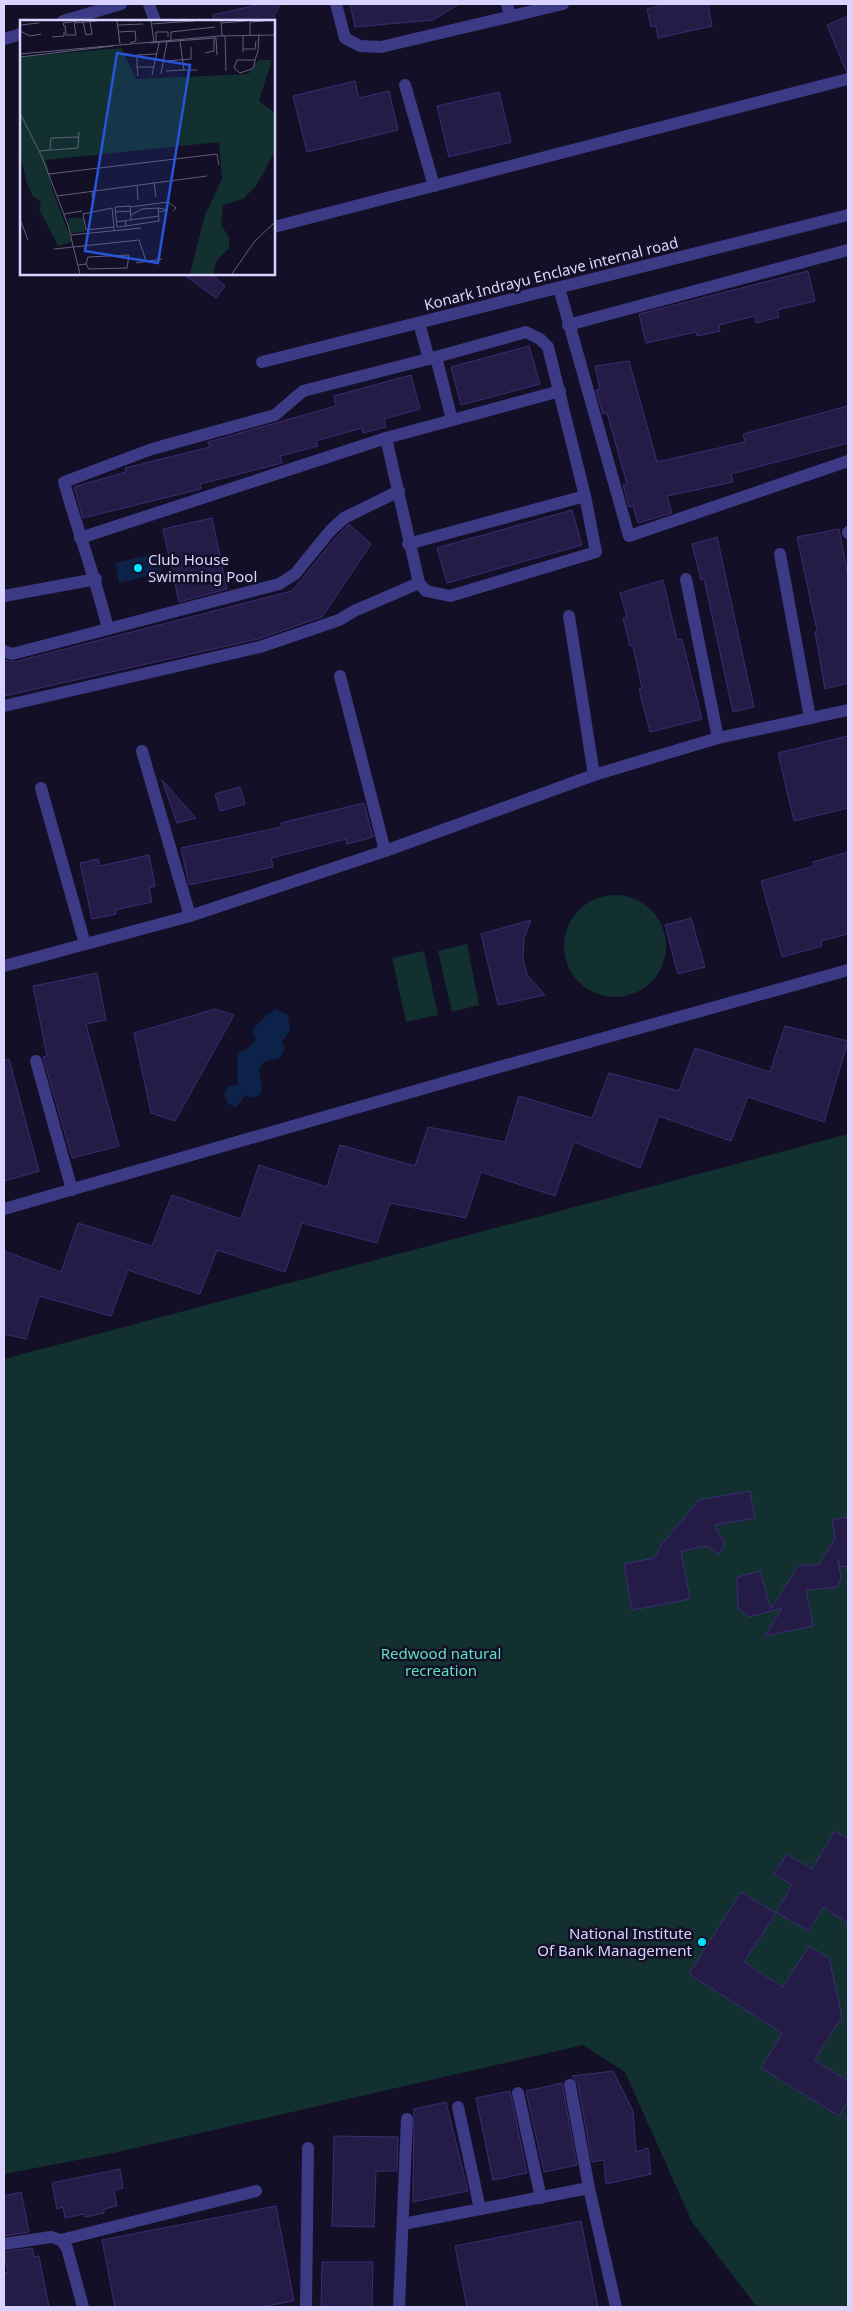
<svg xmlns="http://www.w3.org/2000/svg" width="852" height="2311" font-family="'Noto Sans',sans-serif">
	<style>
		.green { fill: #12302f }
		.water { fill: #0c2248 }
		.building { fill: #241b47; stroke: #3b2d73 }
		.lines { fill: none; stroke-linecap: round; stroke-linejoin: round }
		.minor { stroke: #3d3a85; stroke-width: 12 }
		.poi-dot { fill: #00e5ff; stroke: #130f26; stroke-width: 2 }
		.labels { text-anchor: middle; dominant-baseline: central; stroke-width: 5; stroke-linejoin: round; paint-order: stroke }
		.street-label { font-size: 15px; fill: #d9d4ff; stroke: #130f26 }
		.poi-label { font-size: 15px; fill: #d9d4ff; stroke: #130f26; text-anchor: start }
		.park-label { font-size: 15px; fill: #5fe0c0; stroke: #130f26 }
		.inset-road { fill: none; stroke: #625e7d; stroke-width: 1 }
		.view { fill: #2655da; fill-opacity: 0.15; stroke: #2655da; stroke-width: 2.5 }
		.inset-edge { fill: none; stroke: #d9d4ff; stroke-width: 2.5 }
	</style>
	<rect width="100%" height="100%" fill="#130f26"/>
	<g class="green">
		<circle cx="615" cy="946" r="51"/>
		<polygon points="467,944 479,1005 452,1012 438,951"/>
		<polygon points="424,951 438,1015 406,1022 392,958"/>
		<polygon points="848,1134 848,2307 757,2307 692,2222 625,2072 583,2045 109,2154 4,2174 4,1359"/>
	</g>
	<g class="water">
		<polygon points="157,553 162,572 119,583 115,563"/>
		<path d="M 277,1009 L 288,1015 L 290,1031 L 282,1041 L 285,1049 L 280,1057 C 276,1060 270,1059 265,1062 C 253,1070 266,1082 260,1095 L 252,1098 L 246,1095 L 236,1107 L 228,1104 L 224,1094 L 229,1086 L 239,1085 C 235,1075 239,1064 237,1053 L 248,1048 L 256,1039 L 252,1031 C 257,1024 269,1012 277,1009 Z"/>
	</g>
	<g class="building">
		<polygon points="261,4 281,4 274,15 275,21 214,21 213,15"/>
		<polygon points="350,4 459,4 433,20 355,27"/>
		<polygon points="659,4 708,4 712,26 658,38 656,26 651,27 647,9 659,6"/>
		<polygon points="848,16 848,71 846,71 827,25"/>
		<polygon points="355,81 359,98 389,91 398,130 307,152 293,96"/>
		<polygon points="499,92 511,142 449,157 437,106"/>
		<polygon points="808,271 815,301 777,310 779,317 756,323 755,316 719,325 720,331 697,336 696,332 646,343 639,314"/>
		<polygon points="183,274 210,274 225,286 216,298"/>
		<polygon points="529,346 540,384 461,405 451,367"/>
		<polygon points="629,361 657,462 745,442 743,434 848,406 848,443 731,474 733,482 667,496 672,513 638,523 633,506 629,507 623,485 627,484 607,413 603,414 596,390 600,389 595,366"/>
		<polygon points="411,375 420,409 384,419 386,427 363,433 362,428 316,441 318,446 280,456 282,463 200,484 201,489 83,518 74,487 126,472 125,468 210,447 208,442 336,406 334,396"/>
		<polygon points="572,510 582,545 447,583 437,548"/>
		<polygon points="212,518 227,589 179,602 163,529"/>
		<polygon points="349,524 371,544 322,617 258,639 4,696 4,660 14,662 292,591 336,537"/>
		<polygon points="839,529 848,576 848,683 825,689 815,632 817,631 797,537"/>
		<polygon points="717,537 754,707 733,712 704,579 701,580 692,544"/>
		<polygon points="663,580 677,640 682,639 702,719 650,732 639,689 642,688 633,646 630,646 623,618 627,617 620,593"/>
		<polygon points="848,736 848,808 794,821 778,753"/>
		<polygon points="162,780 196,818 177,823"/>
		<polygon points="240,787 245,804 220,811 215,794"/>
		<polygon points="364,803 373,837 347,844 346,839 271,858 273,867 189,885 181,848 282,827 281,823"/>
		<polygon points="848,852 848,934 821,941 822,946 782,957 761,881 814,866 813,862"/>
		<polygon points="149,855 155,886 149,888 152,902 115,910 116,914 92,919 80,863 98,859 100,866"/>
		<polygon points="691,918 705,967 678,974 665,925"/>
		<polygon points="531,920 524,938 523,959 527,975 545,995 498,1005 481,934"/>
		<polygon points="97,973 106,1020 86,1024 119,1146 72,1158 43,1057 47,1056 33,986"/>
		<polygon points="215,1009 234,1015 175,1121 151,1113 134,1033"/>
		<polygon points="785,1026 848,1041 824,1122 748,1097 731,1141 659,1116 640,1168 574,1142 555,1196 481,1172 466,1218 390,1203 377,1243 302,1223 285,1272 217,1250 200,1294 128,1270 111,1316 39,1296 26,1339 4,1334 4,1251 61,1272 78,1223 152,1246 172,1195 241,1219 259,1165 327,1187 340,1145 415,1166 428,1127 505,1142 519,1096 592,1118 609,1073 679,1091 695,1048 770,1072"/>
		<polygon points="9,1059 39,1171 4,1181 4,1060"/>
		<polygon points="750,1491 755,1518 714,1525 725,1543 719,1554 707,1546 681,1551 690,1599 632,1610 624,1564 654,1558 662,1544 699,1500"/>
		<polygon points="848,1514 848,1566 840,1567 838,1559 841,1578 838,1587 806,1590 813,1626 765,1636 782,1608 749,1617 738,1608 737,1577 760,1571 771,1609 799,1565 819,1565 835,1538 832,1520 847,1517"/>
		<polygon points="835,1831 848,1839 848,1923 823,1907 809,1931 776,1912 792,1885 774,1874 787,1854 812,1869"/>
		<polygon points="741,1892 776,1913 744,1962 783,1987 809,1946 829,1958 842,2017 814,2060 848,2081 848,2101 839,2116 761,2068 782,2033 689,1974"/>
		<polygon points="613,2071 633,2111 636,2152 648,2148 651,2174 606,2184 604,2160 592,2162 578,2084 572,2076"/>
		<polygon points="562,2083 577,2165 544,2172 526,2091"/>
		<polygon points="510,2091 527,2173 493,2180 476,2098"/>
		<polygon points="446,2102 468,2191 413,2202 414,2109"/>
		<polygon points="334,2136 398,2137 397,2171 376,2171 374,2227 332,2226"/>
		<polygon points="120,2169 123,2188 114,2190 117,2206 104,2209 104,2213 85,2217 84,2214 65,2218 63,2207 57,2209 52,2183"/>
		<polygon points="21,2192 29,2232 4,2236 4,2196"/>
		<polygon points="276,2206 294,2301 260,2307 115,2307 102,2240"/>
		<polygon points="581,2221 598,2307 467,2307 455,2246"/>
		<polygon points="32,2248 34,2257 39,2256 49,2307 4,2307 4,2273 8,2272 4,2252"/>
		<polygon points="322,2262 373,2262 372,2307 321,2307"/>
	</g>
	<g class="lines">
		<g class="minor">
			<polyline points="149,4 155,21"/>
			<polyline points="336,4 345,38 360,46 381,47 563,4"/>
			<polyline points="507,4 510,16"/>
			<polyline points="63,21 121,4"/>
			<polyline points="4,39 21,34"/>
			<polyline points="405,85 434,186"/>
			<polyline points="274,227 848,79"/>
			<polyline points="559,288 629,536 848,461"/>
			<polyline points="419,323 429,359"/>
			<polyline points="568,325 848,250"/>
			<polyline points="262,362 848,215"/>
			<polyline points="386,438 419,583 426,591 450,596 596,552 585,496 548,347 540,339 526,332 436,357 452,420"/>
			<path d="M 399,491 L 344,518 L 330,531 L 295,574 L 279,584 L 108,629 C 96,579 78,532 64,482 L 152,449 L 275,415 L 303,391 L 436,357"/>
			<polyline points="848,532 848,533"/>
			<polyline points="80,538 386,438 560,391"/>
			<polyline points="408,544 585,496"/>
			<polyline points="780,554 810,718"/>
			<polyline points="686,579 718,738"/>
			<polyline points="4,596 96,579"/>
			<polyline points="569,616 594,775"/>
			<polyline points="4,651 12,654 108,629"/>
			<polyline points="340,676 385,851"/>
			<polyline points="4,706 260,647 339,620 354,611 419,583"/>
			<polyline points="142,751 190,916"/>
			<polyline points="41,788 85,944"/>
			<polyline points="4,966 190,916 385,851 594,775 718,738 848,710"/>
			<polyline points="36,1061 72,1190"/>
			<polyline points="4,1209 460,1078 848,970"/>
			<polyline points="518,2093 541,2198"/>
			<polyline points="458,2107 480,2209"/>
			<polyline points="589,2188 616,2307"/>
			<polyline points="403,2224 589,2188 570,2085"/>
			<polyline points="61,2240 256,2191"/>
			<polyline points="4,2244 51,2237 61,2240 67,2248 83,2307"/>
			<polyline points="306,2307 308,2148"/>
			<polyline points="399,2307 407,2119"/>
		</g>
	</g>
	<g class="poi-dot">
		<circle cx="138" cy="568" r="5"/>
		<circle cx="702" cy="1942" r="5"/>
	</g>
	<g class="labels">
		<g class="street-label">
			<text transform="translate(551 273) rotate(-14)">Konark Indrayu Enclave internal road</text>
		</g>
		<g class="poi-label">
			<text x="148" y="559">Club House<tspan x="148" dy="17">Swimming Pool</tspan></text>
			<text x="692" y="1933" text-anchor="end">National Institute<tspan x="692" dy="17">Of Bank Management</tspan></text>
		</g>
		<g class="park-label">
			<text x="441" y="1653">Redwood natural<tspan x="441" dy="17">recreation</tspan></text>
		</g>
	</g>
	<g transform="translate(20 20)">
		<rect width="255" height="255" fill="#130f26"/>
		<path d="M 101,28 L 116,59 L 228,54 L 239,40 L 252,40 L 239,81 L 255,93 L 255,131 L 236,166 L 223,179 L 203,185 L 201,204 L 209,218 L 209,228 L 197,240 L 193,254 L 170,254 L 185,195 L 202,159 L 199,122 L 26,140 L 33,172 L 52,222 L 38,226 L 19,189 L 21,181 L 13,177 L 7,164 L 0,134 L 0,37 ZM 63,198 L 65,212 L 50,213 L 48,198 Z" fill="#12302f"/>
		<path class="inset-road" d="M 97,1 L 100,24M 131,1 L 134,22M 201,1 L 202,16M 63,2 L 66,15 L 72,14 L 70,2M 201,3 L 226,1M 131,4 L 174,1M 0,5 L 19,3M 45,5 L 46,15 L 56,15 L 54,3 L 77,1M 98,5 L 123,4M 44,6 L 43,3 L 58,1M 0,11 L 10,16 L 21,14M 99,12 L 115,11 L 116,21 L 110,23M 230,15 L 230,2 L 245,1M 205,16 L 206,51M 32,17 L 44,16 L 44,12M 196,18 L 197,35M 151,20 L 151,12 L 195,7M 136,21 L 136,12 L 148,12 L 148,17M 160,21 L 164,50 L 177,50M 129,23 L 196,18M 223,29 L 235,29 L 236,21M 223,32 L 223,16M 185,33 L 194,31 L 194,18M 0,34 L 199,16 L 255,15M 0,37 L 93,26M 235,40 L 217,40 L 214,48 L 220,53 L 232,49 L 234,46 L 235,40 L 238,31 L 239,14M 146,41 L 171,39 L 171,27M 117,47 L 117,35 L 136,34M 146,51 L 164,50M 141,54 L 147,22M 132,55 L 139,23M 118,56 L 117,47 L 134,47M 0,93 L 22,137 L 48,205 L 60,254M 30,130 L 31,118 L 59,117M 19,131 L 58,128 L 59,112M 29,154 L 197,134 L 199,145M 134,162 L 136,177M 117,165 L 118,180M 72,171 L 73,186M 37,176 L 187,156M 110,187 L 148,182 L 156,188 L 153,191M 138,188 L 148,190 L 139,192M 95,192 L 111,191M 44,194 L 62,191M 0,199 L 8,220M 105,201 L 106,206 L 97,207 L 95,187 L 110,186 L 111,200M 96,202 L 139,196M 106,206 L 139,201 L 138,188 L 122,189 L 111,195M 94,207 L 66,210 L 63,194 L 92,188 L 94,207 L 94,211M 51,215 L 121,208M 34,229 L 119,220 L 126,241M 116,243 L 142,239M 58,245 L 66,244 L 68,237 L 109,235 L 107,248 L 69,249 L 66,244M 212,254 L 234,222 L 255,202"/>
		<path class="view" d="M 97,33 L 170,45 L 138,243 L 65,231 Z"/>
		<rect width="255" height="255" class="inset-edge"/>
	</g>
	<rect width="852" height="2311" fill="none" stroke="#d9d4ff" stroke-width="10"/>
</svg>
